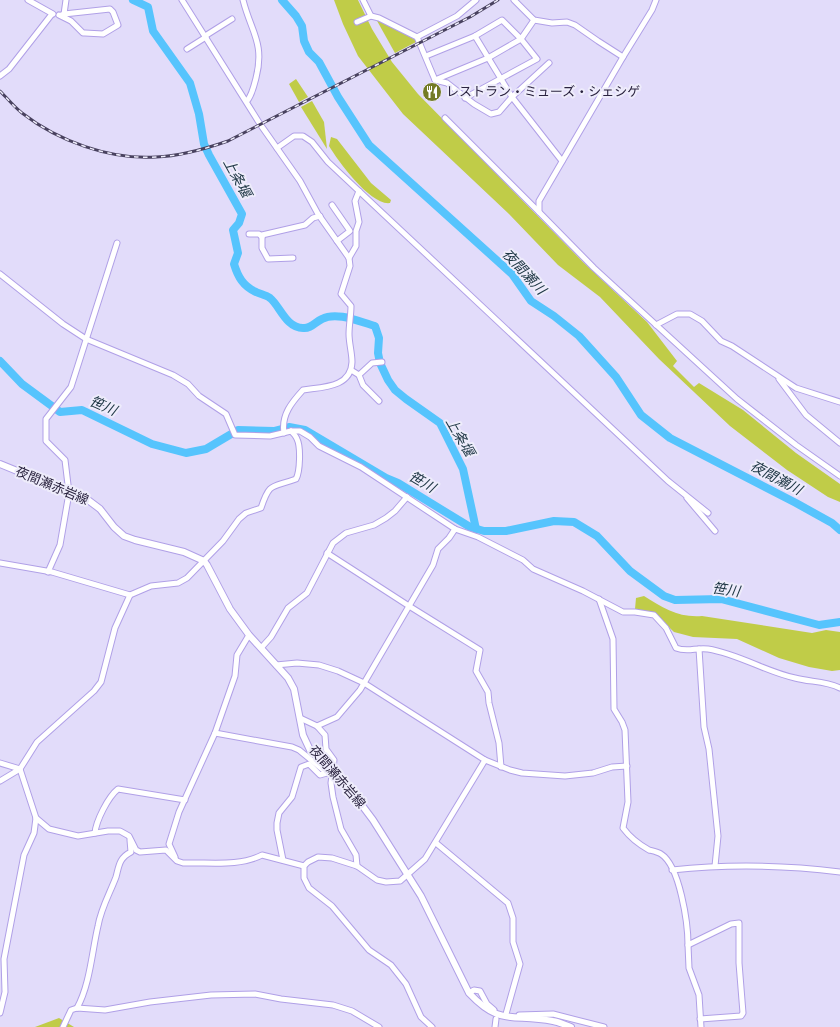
<svg xmlns="http://www.w3.org/2000/svg" width="840" height="1027" font-family="'Sofia Sans Condensed','Noto Sans JP',sans-serif">
	<style>
		.green { fill: #c0cc48 }
		.lines { fill: none; stroke-linecap: round; stroke-linejoin: round }
		.river { stroke: #56c4fd; stroke-width: 8 }
		.minor-casing { stroke: #b0a0e7; stroke-width: 7 }
		.major-casing { stroke: #b0a0e7; stroke-width: 8 }
		.minor { stroke: #fff; stroke-width: 5 }
		.major { stroke: #fff; stroke-width: 6 }
		.rail-casing { stroke: #49425f; stroke-width: 3 }
		.rail { stroke: #eeecfb; stroke-width: 1.5; stroke-dasharray: 4.5; stroke-linecap: butt }
		.labels { text-anchor: middle; dominant-baseline: central; stroke-width: 4; stroke-linejoin: round; paint-order: stroke }
		.poi-label { font-size: 13px; fill: #2a233f; stroke: #eeecfb; text-anchor: start }
		.street-label { font-size: 13px; fill: #2a233f; stroke: #eeecfb }
		.water-label { font-size: 14px; font-style: italic; fill: #203846; stroke: #eeecfb }
	</style>
	<rect width="100%" height="100%" fill="#e2dcfa"/>
	<g class="green">
		<polygon points="334,0 358,0 372,29 392,62 418,94 583,262 647,322 677,361 673,366 694,387 699,383 743,410 796,453 840,484 840,502 828,497 787,470 730,426 659,359 600,297 558,265 509,214 403,114 358,56 343,24"/>
		<polygon points="376,19 418,41 395,53"/>
		<polygon points="296,79 308,97 299,102 289,84"/>
		<polygon points="312,101 324,122 327,149 301,107"/>
		<path d="M 331,137 L 337,139 L 371,183 L 391,200 L 390,203 C 371,206 338,161 329,146 Z"/>
		<path d="M 644,596 C 663,608 679,618 702,616 L 812,633 L 826,630 L 840,632 L 840,670 L 832,671 L 809,667 L 779,658 L 737,639 L 693,637 L 674,632 L 656,615 L 635,609 L 636,598 Z"/>
		<polygon points="59,1018 74,1027 35,1027"/>
	</g>
	<g class="lines">
		<g class="river">
			<path d="M 133,0 L 148,7 L 153,31 L 190,83 L 199,114 L 204,144 L 209,155 L 242,214 L 239,223 L 233,230 L 238,253 L 234,264 C 238,277 243,286 256,292 C 260,294 266,295 270,298 C 280,306 286,328 303,328 C 311,329 315,322 322,319 C 337,311 360,322 375,326 L 379,338 L 378,353 L 380,363 L 388,380 L 395,390 L 406,399 L 440,423 L 463,469 L 476,529"/>
			<polyline points="282,0 296,16 302,26 304,41 309,52 319,62 338,97 369,145 512,274 531,301 554,316 579,336 616,377 641,415 670,438 796,503 832,523 840,530"/>
			<polyline points="0,361 22,384 60,412 82,410 152,444 186,453 206,449 238,430 274,431 289,427 305,430 386,478 398,483 470,527 484,531 506,531 554,521 574,522 597,536 630,571 664,596 675,600 721,599 819,625 840,622"/>
		</g>
		<g class="minor-casing">
			<g id="minor">
				<polyline points="28,0 53,14"/>
				<path d="M 182,0 L 260,124 L 300,181 L 318,214 L 349,258 L 350,266 L 341,294 L 351,306 C 351,315 349,325 349,334 C 349,343 352,353 352,362 C 351,388 322,387 303,390 C 292,402 281,415 284,433"/>
				<path d="M 243,0 C 251,32 265,43 256,78 C 254,86 252,95 247,101"/>
				<polyline points="363,0 371,16"/>
				<polyline points="514,0 534,20 552,23 567,22 575,25 598,41 623,57"/>
				<polyline points="656,0 652,10 623,57 539,201 539,212 594,268 737,399 796,445 840,476"/>
				<polyline points="59,15 71,21 83,33 85,33 103,34 118,25 113,12 110,9 64,14"/>
				<polyline points="61,15 64,14 66,0"/>
				<polyline points="357,22 371,16 379,18 417,37 435,80 447,83 474,104 491,114 499,112 512,97 549,63"/>
				<polyline points="205,36 232,19"/>
				<polyline points="475,36 512,97 562,161"/>
				<polyline points="417,37 457,16 476,0"/>
				<polyline points="187,49 206,37"/>
				<polyline points="426,56 475,36 502,20 521,39 537,59 465,98"/>
				<polyline points="0,76 9,69 52,14"/>
				<polyline points="435,80 488,58 521,39 534,20"/>
				<polyline points="445,118 539,212"/>
				<polyline points="277,148 294,136 303,136 312,142 328,162 668,481 708,513"/>
				<polyline points="332,205 350,231 337,241"/>
				<polyline points="249,234 259,234 262,237"/>
				<polyline points="293,258 268,259 262,248 262,235 305,225 313,218 320,216"/>
				<polyline points="349,258 356,246 356,231 359,222 355,201 359,191"/>
				<path d="M 0,274 L 63,324 L 86,339 L 173,375 L 188,384 L 199,396 L 226,414 L 235,435 L 270,436 L 291,431 L 300,431 L 310,437 L 319,446 L 361,467 L 455,529 L 478,537 L 523,560 L 533,569 L 583,591 L 623,612 L 635,612 L 654,615 L 666,628 L 676,648 C 688,653 696,647 708,649 C 739,654 766,672 795,678 C 810,682 826,681 840,688"/>
				<polyline points="656,325 677,314 690,314 702,321 721,341 732,346 796,388 840,402"/>
				<polyline points="351,370 359,375 372,363 382,362"/>
				<polyline points="359,375 363,385 379,401"/>
				<polyline points="779,379 806,415 840,443"/>
				<polyline points="687,498 715,531"/>
				<polyline points="327,553 409,606 480,650 476,671 488,692 489,703 499,743 501,767"/>
				<polyline points="0,563 52,572 130,595"/>
				<polyline points="48,572 60,545 69,493 65,460 46,441 46,419 71,387 117,243"/>
				<path d="M 599,599 L 613,639 L 614,709 L 622,722 L 625,730 L 628,802 L 623,828 C 629,836 640,845 649,850 C 653,851 658,852 661,854 C 680,866 688,924 688,945 L 731,924 L 739,923 L 739,963 L 743,1013 L 741,1016 L 700,1019"/>
				<polyline points="261,648 271,637 288,608 307,593 333,543 346,533 374,525 386,518 395,511 407,497"/>
				<polyline points="699,649 704,727 709,749 718,836 715,866"/>
				<polyline points="276,665 297,663 319,665 338,671 364,683 485,760 510,770 522,773 565,776 593,773 612,767 627,766"/>
				<polyline points="300,718 317,726 325,735 326,749 334,760 331,783 333,797 341,829 356,855 357,866"/>
				<polyline points="317,726 337,717 360,690 433,565 438,549 449,538 455,529"/>
				<polyline points="215,733 292,747 299,750 327,773 330,772"/>
				<polyline points="0,763 20,769"/>
				<path d="M 0,781 L 20,769 L 37,742 L 94,691 L 101,682 L 115,628 L 130,595 L 151,586 L 178,583 L 187,578 L 223,541 L 239,519 L 246,513 L 261,508 C 270,481 272,488 296,479 C 300,472 301,447 297,439 C 296,436 293,433 291,431"/>
				<path d="M 36,818 L 49,829 L 78,836 L 108,831 L 120,831 L 129,836 L 136,850 L 140,852 L 166,850 L 177,861 L 183,863 C 209,862 239,867 262,855 L 304,866"/>
				<path d="M 95,833 C 96,821 108,797 118,789 L 185,800"/>
				<polyline points="436,843 508,903 513,918 513,942 520,964 506,1014"/>
				<polyline points="175,857 169,844 179,812 215,733 235,676 237,655 249,635"/>
				<polyline points="283,860 277,830 277,823 279,813 292,797 301,767 309,764 320,775 327,773"/>
				<path d="M 672,870 C 728,864 784,865 840,872"/>
				<polyline points="688,945 689,968 699,995 701,1027"/>
				<polyline points="469,993 474,990 480,991 487,1004 494,1010"/>
				<path d="M 77,1008 C 90,985 92,951 98,926 C 101,908 110,893 116,877 C 119,866 119,858 131,852 L 130,840"/>
				<polyline points="0,1013 5,992 4,959 24,855 34,833 36,818 20,769"/>
				<polyline points="519,1015 553,1014 604,1027"/>
				<polyline points="63,1027 71,1010 77,1008 105,1010 150,1002 211,995 255,994 281,999 333,1005 352,1011 379,1027"/>
				<polyline points="432,1027 421,1017 406,984 391,965 369,950 332,906 309,888 304,878 304,866 308,862 318,857 332,858 357,866 377,880 386,882 400,881 425,859 485,760"/>
				<polyline points="495,1027 496,1019"/>
			</g>
		</g>
		<g class="major-casing">
			<path id="major" d="M 0,464 L 88,500 L 100,509 L 114,527 L 124,536 L 135,540 L 184,552 L 204,561 L 207,565 L 230,609 L 249,635 L 288,678 L 294,689 L 303,735 L 310,750 L 355,796 L 373,820 L 421,896 L 469,993 C 501,1027 512,1013 553,1021 C 559,1022 565,1025 571,1027"/>
		</g>
		<use href="#minor" class="minor"/>
		<use href="#major" class="major"/>
		<g class="rail-casing">
			<path id="rail" d="M 0,91 C 7,98 14,107 22,113 C 58,141 110,160 156,157 C 181,156 205,149 228,141 L 470,17 L 498,0"/>
		</g>
		<use href="#rail" class="rail"/>
	</g>
	<defs>
		<g id="restaurant-disc" transform="scale(1)"><circle r="9.5" fill="#747b25" stroke="#eeecfb"/><path d="M-5-6h1v4h1v-4h1v4h1v-4h1v5L-1.5 .5V6h-2V.5L-5-1ZM5-6V6H3V1.5H1.5Q1.5-4 5-6Z" fill="#fff"/></g>
	</defs>
	<g fill-rule="evenodd">
		<use href="#restaurant-disc" x="432" y="92"/>
	</g>
	<g class="labels">
		<g class="poi-label">
			<text x="446" y="92">レストラン・ミューズ・シェシゲ</text>
		</g>
		<g class="street-label">
			<text transform="translate(52 486) rotate(23)">夜間瀬赤岩線</text>
			<text transform="translate(337 777) rotate(49)">夜間瀬赤岩線</text>
		</g>
		<g class="water-label">
			<text transform="translate(237 178) rotate(61)">上条堰</text>
			<text transform="translate(524 272) rotate(47)">夜間瀬川</text>
			<text transform="translate(103 406) rotate(24)">笹川</text>
			<text transform="translate(460 437) rotate(60)">上条堰</text>
			<text transform="translate(776 478) rotate(28)">夜間瀬川</text>
			<text transform="translate(422 482) rotate(30)">笹川</text>
			<text transform="translate(726 590) rotate(8)">笹川</text>
		</g>
	</g>
</svg>
